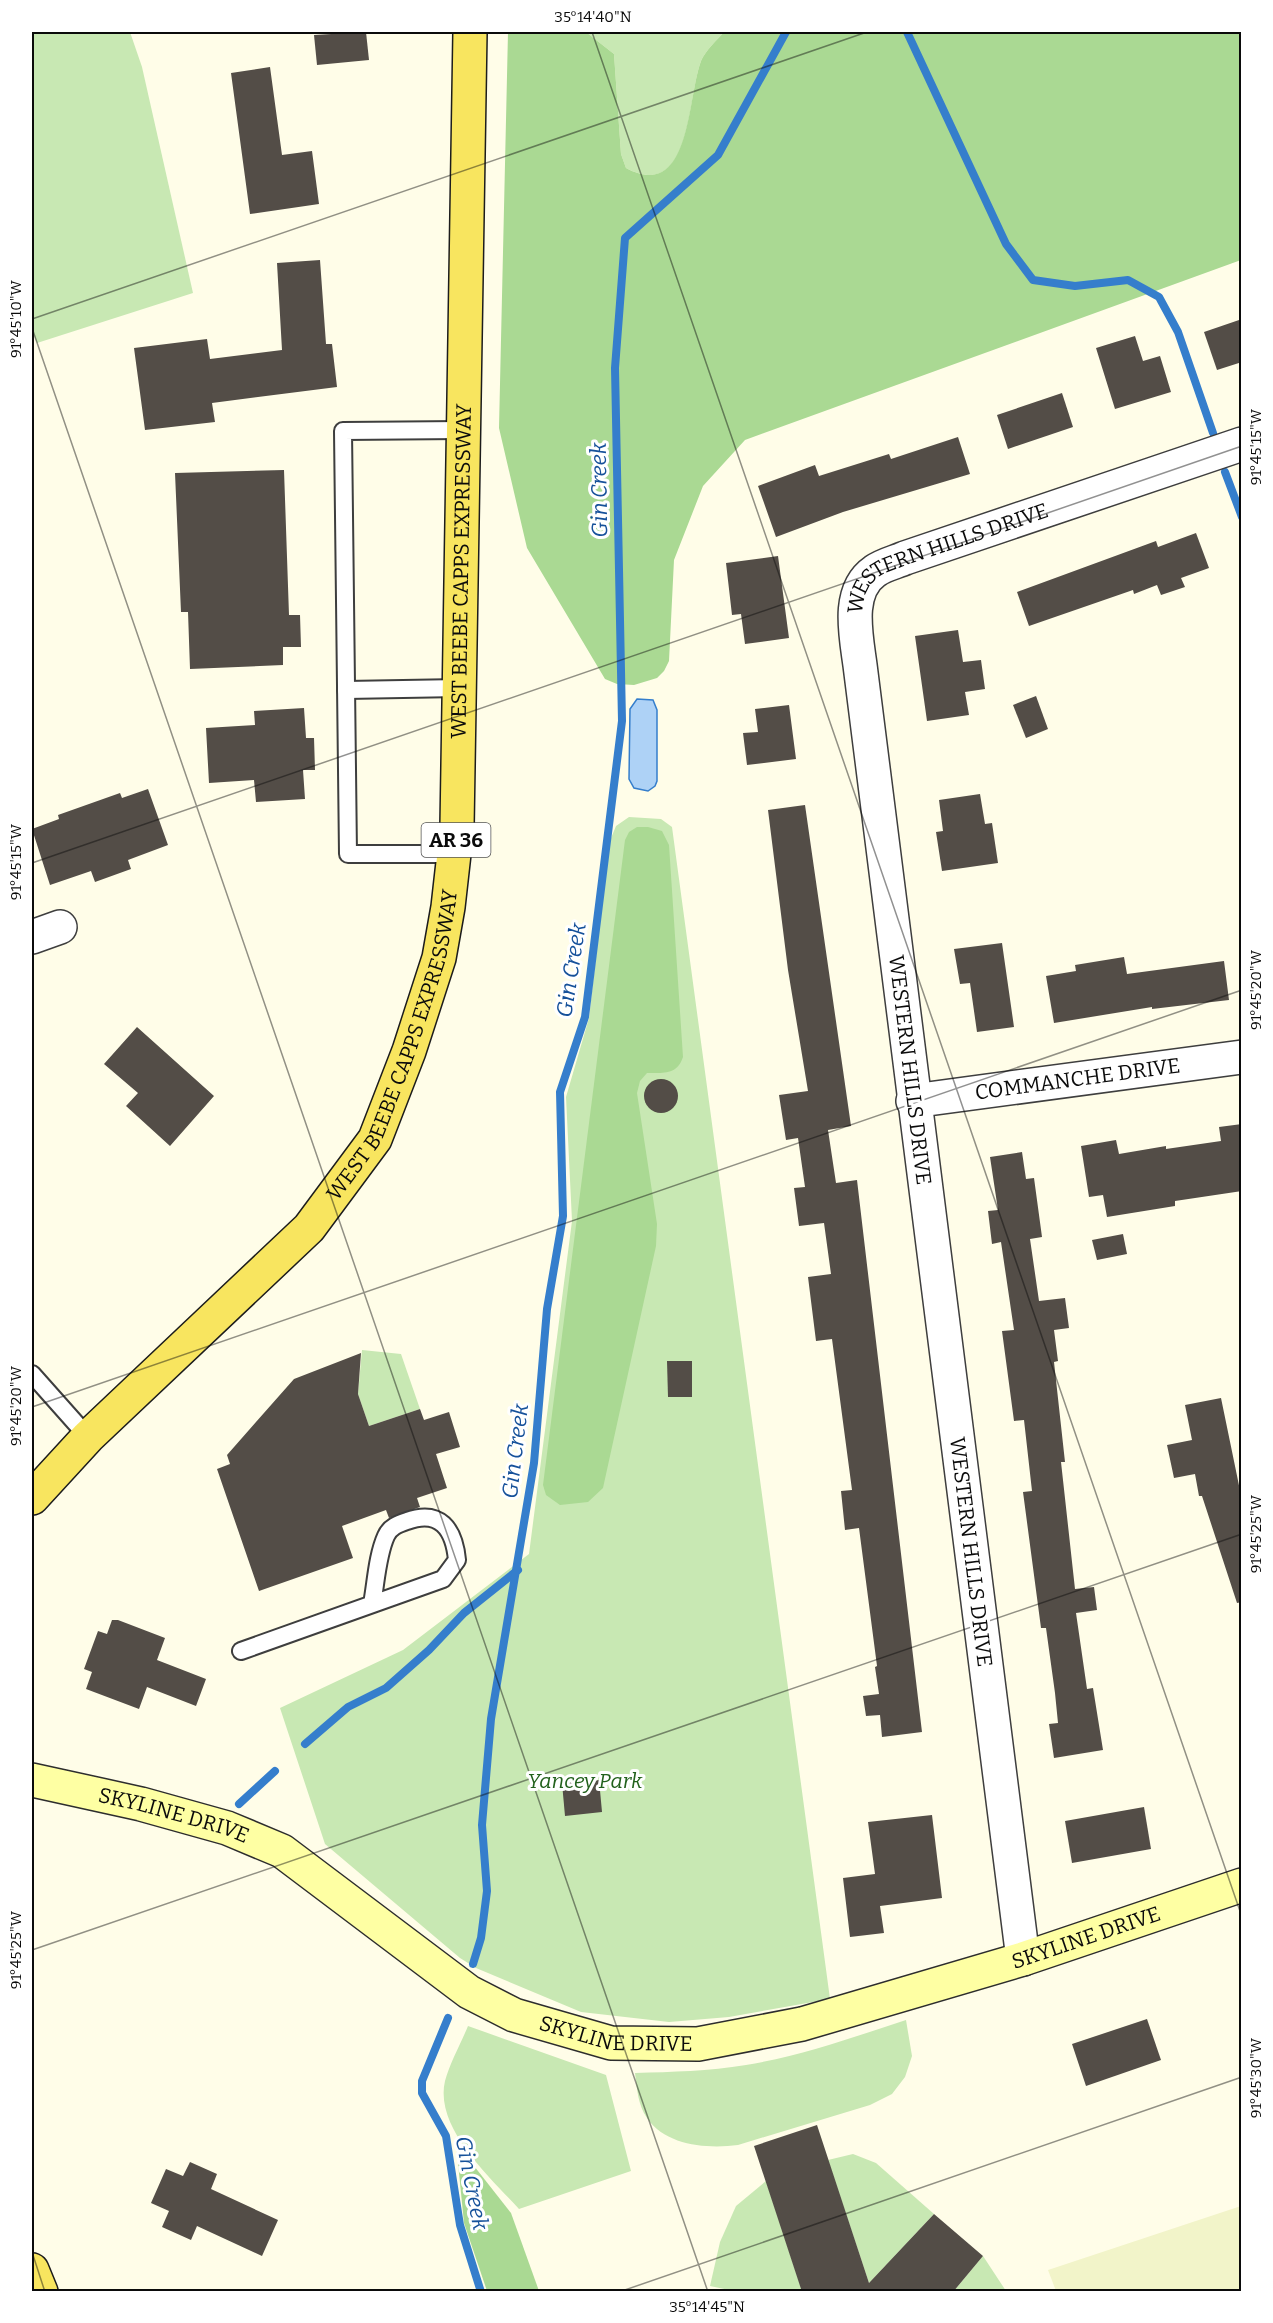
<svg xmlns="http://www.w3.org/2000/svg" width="1273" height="2323" font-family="Bitter,serif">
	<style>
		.farmland { fill: #f2f4c9 }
		.green { fill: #c8e8b3 }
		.forest { fill: #aad993 }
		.water { fill: #aed2f6; stroke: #357ecc; stroke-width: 1.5 }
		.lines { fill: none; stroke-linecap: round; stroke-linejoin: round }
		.stream { stroke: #357ecc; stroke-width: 8 }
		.building { fill: #534d47 }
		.lane-casing { stroke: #3e3e3e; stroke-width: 20 }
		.street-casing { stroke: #3e3e3e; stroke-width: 36 }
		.secondary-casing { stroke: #2d2d2d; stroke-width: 36 }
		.primary-casing { stroke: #1c1c1c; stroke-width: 36 }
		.lane { stroke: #fff; stroke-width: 16 }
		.street { stroke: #fff; stroke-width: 33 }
		.secondary { stroke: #feffa3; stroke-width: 33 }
		.primary { stroke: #f8e55f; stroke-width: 33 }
		.ticks { fill: none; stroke: #0b0b0b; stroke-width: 1.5; stroke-opacity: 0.45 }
		.labels { text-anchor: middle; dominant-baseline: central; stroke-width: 6; stroke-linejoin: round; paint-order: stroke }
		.shield { fill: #fff; stroke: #545454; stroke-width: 1.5 }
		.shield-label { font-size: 20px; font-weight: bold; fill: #0b0b0b }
		.street-label { font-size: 21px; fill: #0b0b0b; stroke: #fff }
		.park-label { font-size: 21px; font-style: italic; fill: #22611c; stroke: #fff }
		.water-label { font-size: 22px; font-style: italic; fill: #16519a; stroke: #fff }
		.neatline { fill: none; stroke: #0b0b0b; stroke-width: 2 }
		.ticks-label { font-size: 15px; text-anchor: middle; fill: #0b0b0b }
	</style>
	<rect width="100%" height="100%" fill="#fffde8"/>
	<polygon class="farmland" points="1241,2206 1241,2291 1056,2291 1048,2270"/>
	<g class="green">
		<polygon points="32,32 130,32 142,67 193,293 37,343 32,331"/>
		<path d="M 586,32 L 724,32 C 717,40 705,51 701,61 C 687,98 692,203 626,168 L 621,154 L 614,54 Z"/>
		<polygon points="629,817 661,819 672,827 830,1999 729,2017 669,2022 581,2012 476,1968 460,1958 325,1844 280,1708 403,1650 529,1554 572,1221 566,1097 589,1018 609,843 616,826"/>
		<polygon points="362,1350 401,1354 420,1409 369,1426 358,1394"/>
		<path d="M 906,2020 L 912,2056 L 905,2077 L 892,2094 L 870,2105 L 738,2145 C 708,2149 666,2146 647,2118 C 638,2105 637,2089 635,2073 C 672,2072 709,2071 746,2065 C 801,2056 854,2037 906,2020 Z"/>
		<path d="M 468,2026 L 606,2075 L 631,2171 L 519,2209 C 491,2178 434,2128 445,2081 C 450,2063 461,2043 468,2026 Z"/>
		<polygon points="853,2154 876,2163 934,2214 869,2283 828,2160"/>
		<polygon points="766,2181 802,2291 734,2291 710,2286 720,2242 736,2206"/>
		<polygon points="983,2256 1006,2291 953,2292"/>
	</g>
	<g class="forest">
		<path d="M 508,32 L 586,32 L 614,54 L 621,154 L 626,168 C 691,203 687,98 701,61 C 705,51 717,40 724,32 L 1241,32 L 1241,260 L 745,440 L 703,486 L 674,560 L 669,661 L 664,671 L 657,678 L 634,685 L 617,684 L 605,679 L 527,548 L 499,428 Z"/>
		<path d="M 637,827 L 648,827 L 662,831 L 669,845 L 683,1057 C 677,1075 664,1073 647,1073 L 640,1081 L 637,1093 L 657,1224 L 656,1246 L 603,1488 L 588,1502 L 560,1505 L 546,1495 L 543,1485 L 625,840 L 629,832 Z"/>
		<polygon points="456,2143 511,2213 539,2291 487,2291 464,2223"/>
	</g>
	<polygon class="water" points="637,699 653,700 657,710 657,781 655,786 648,791 634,788 629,779 630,709"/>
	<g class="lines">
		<g class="stream">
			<polyline points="907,32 1006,244 1033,280 1075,286 1128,280 1159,297 1178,332 1213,433"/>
			<polyline points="1225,472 1242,517"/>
			<polyline points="305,1744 348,1707 386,1688 429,1650 464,1613 518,1570"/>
			<polyline points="239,1804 275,1771"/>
			<polyline points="473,1964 481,1938 487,1891 482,1825 491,1719 534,1463 547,1309 563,1216 560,1092 585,1017 622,721 615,368 625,238 718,155 786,32"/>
			<polyline points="448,2018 422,2081 422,2093 446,2136 460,2225 481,2292"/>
		</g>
	</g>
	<g class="building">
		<polygon points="366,32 369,60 317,65 314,35"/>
		<polygon points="270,67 282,155 312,151 319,204 250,214 231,73"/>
		<polygon points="320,260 326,344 332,344 337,387 212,403 215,422 145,430 134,348 207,339 210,359 282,350 277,263"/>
		<polygon points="1242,319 1242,362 1217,370 1204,332"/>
		<polygon points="1135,336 1143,361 1160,356 1171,392 1115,409 1096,348"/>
		<polygon points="1062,393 1073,427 1008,449 997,415"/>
		<polygon points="958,437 970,474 843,512 776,537 758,486 815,465 819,476 889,454 891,459"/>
		<polygon points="284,470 289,615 300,615 301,647 283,647 283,665 190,669 188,612 181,612 175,473"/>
		<polygon points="1196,533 1209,568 1181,578 1185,587 1161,595 1157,585 1134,594 1133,590 1029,626 1017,592 1156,541 1158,547"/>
		<polygon points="778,556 789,638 745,644 741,614 732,615 726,563"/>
		<polygon points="958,630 963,662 981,660 985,689 965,692 969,715 927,721 915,636"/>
		<polygon points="1036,696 1048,729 1026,738 1013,705"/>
		<polygon points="789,705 796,759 747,765 743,733 758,732 755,709"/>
		<polygon points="304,708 306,738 314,738 315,770 303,770 305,799 256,802 254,780 209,783 206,728 255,725 254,711"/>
		<polygon points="148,789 168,845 128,860 131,869 95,882 91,871 50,885 32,829 59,819 58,815 120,793 122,798"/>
		<polygon points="980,794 985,824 992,823 998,863 942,871 936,832 943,831 939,800"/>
		<polygon points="805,805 851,1126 828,1130 836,1183 857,1180 922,1732 882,1737 880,1715 866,1716 863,1696 879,1694 875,1667 877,1666 859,1528 845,1530 841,1491 852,1490 832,1339 816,1341 808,1277 831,1274 824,1223 799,1226 794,1188 805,1187 798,1138 786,1140 779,1095 808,1091 788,970 768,810"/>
		<polygon points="1002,943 1014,1027 977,1032 970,983 960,984 954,949"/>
		<polygon points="1124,957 1127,974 1224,961 1229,1000 1152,1009 1152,1007 1054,1023 1046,976 1076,971 1075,965"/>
		<polygon points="137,1027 214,1096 170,1146 126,1106 138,1093 104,1064"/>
		<circle cx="661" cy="1096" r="17"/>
		<polygon points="1242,1124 1242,1191 1175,1201 1175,1206 1107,1217 1103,1195 1089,1197 1081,1146 1116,1140 1119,1154 1166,1146 1166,1149 1221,1141 1219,1127"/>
		<polygon points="1022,1152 1026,1179 1034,1178 1042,1237 1030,1239 1039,1301 1065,1298 1069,1328 1054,1330 1058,1361 1054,1362 1065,1462 1061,1462 1075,1589 1094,1587 1097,1610 1076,1613 1087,1689 1093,1688 1103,1750 1054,1758 1049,1724 1058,1723 1055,1693 1046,1628 1041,1628 1023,1492 1032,1491 1024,1420 1014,1421 1002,1331 1014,1330 1001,1242 992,1244 988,1211 998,1210 990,1157"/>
		<polygon points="1123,1234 1127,1254 1097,1260 1092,1240"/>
		<polygon points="361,1353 358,1394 369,1426 420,1409 424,1420 449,1412 460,1447 436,1454 447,1488 417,1498 420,1507 389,1518 386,1510 342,1526 353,1558 259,1591 217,1469 230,1464 227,1455 294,1379"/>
		<polygon points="667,1361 692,1361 692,1397 668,1397"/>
		<polygon points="1221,1398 1242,1500 1242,1602 1237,1603 1202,1496 1199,1496 1195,1474 1174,1478 1167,1445 1192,1440 1185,1405"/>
		<polygon points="112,1620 118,1620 165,1638 157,1660 206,1679 196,1706 147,1687 139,1709 86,1689 92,1672 84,1669 98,1631 107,1634"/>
		<polygon points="599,1780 602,1812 565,1816 562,1783"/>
		<polygon points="1144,1807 1151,1849 1072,1863 1065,1821"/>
		<polygon points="932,1815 942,1898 880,1906 884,1933 850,1937 843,1878 875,1874 868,1822"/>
		<polygon points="1147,2019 1161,2060 1086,2086 1072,2044"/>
		<polygon points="817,2125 869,2283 934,2214 983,2256 953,2292 802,2292 754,2146"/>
		<polygon points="190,2162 217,2174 211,2189 278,2220 262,2256 197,2226 191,2240 162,2227 169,2211 151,2203 166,2169 183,2176"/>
	</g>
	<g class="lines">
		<g class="lane-casing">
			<g id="lane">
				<polyline points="346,690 460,688"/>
				<polyline points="456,854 348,854 343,431 462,430"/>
				<polyline points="32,1374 88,1437"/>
				<path d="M 241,1651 L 443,1579 L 457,1560 C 454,1529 440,1509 407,1521 C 398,1524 390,1527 386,1536 C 377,1556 376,1583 372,1604"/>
			</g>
		</g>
		<g class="street-casing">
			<g id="street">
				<polyline points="32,937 60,927"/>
				<path id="s1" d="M 913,1101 L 1242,1057"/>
				<path id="s2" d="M 1023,1959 L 860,665 C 856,635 846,591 875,571 C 883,565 896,562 905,558 L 1242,444"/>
			</g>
		</g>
		<g class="secondary-casing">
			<g id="secondary">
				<path id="s3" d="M 32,1780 L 141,1804 L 227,1828 L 282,1851 L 469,1992 L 514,2015 L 611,2043 L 698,2044 L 802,2024 L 1023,1959 L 1242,1885"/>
			</g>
		</g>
		<g class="primary-casing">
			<g id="primary">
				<path id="s4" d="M 32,1498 L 88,1437 L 309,1228 L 375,1139 L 409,1051 L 439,958 L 448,907 L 457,827 L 470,32"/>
				<polyline points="32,2270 41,2292"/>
			</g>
		</g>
		<use href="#lane" class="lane"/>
		<use href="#street" class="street"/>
		<use href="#secondary" class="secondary"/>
		<use href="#primary" class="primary"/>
	</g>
	<path class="ticks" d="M 592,32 L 1242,1917M 32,319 L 867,32M 32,328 L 708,2292M 32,863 L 1242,446M 32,1407 L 1242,990M 32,1950 L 1242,1534M 32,2252 L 45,2292M 619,2292 L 1242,2077"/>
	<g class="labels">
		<rect class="shield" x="421.5" y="823" width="69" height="34" rx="4.5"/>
		<g class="shield-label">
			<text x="456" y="840">AR 36</text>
		</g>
		<g class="street-label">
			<text stroke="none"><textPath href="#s2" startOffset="1472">WESTERN HILLS DRIVE</textPath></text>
			<text stroke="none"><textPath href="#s4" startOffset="1078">WEST BEEBE CAPPS EXPRESSWAY</textPath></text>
			<text stroke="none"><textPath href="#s4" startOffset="592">WEST BEEBE CAPPS EXPRESSWAY</textPath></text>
			<text transform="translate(910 1070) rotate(83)">WESTERN HILLS DRIVE</text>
			<text stroke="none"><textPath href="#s1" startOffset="166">COMMANCHE DRIVE</textPath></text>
			<text transform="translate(971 1552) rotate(83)">WESTERN HILLS DRIVE</text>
			<text stroke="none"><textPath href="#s3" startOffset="146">SKYLINE DRIVE</textPath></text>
			<text stroke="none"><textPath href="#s3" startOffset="1136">SKYLINE DRIVE</textPath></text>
			<text stroke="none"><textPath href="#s3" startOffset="650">SKYLINE DRIVE</textPath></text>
		</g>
		<g class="park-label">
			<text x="585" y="1781">Yancey Park</text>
		</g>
		<g class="water-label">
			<text transform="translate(599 490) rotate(-91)">Gin Creek</text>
			<text transform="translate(571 970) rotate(-81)">Gin Creek</text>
			<text transform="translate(515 1451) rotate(-83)">Gin Creek</text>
			<text transform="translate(472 2183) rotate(79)">Gin Creek</text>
		</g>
	</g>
	<rect width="1273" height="2323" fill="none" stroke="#ffffff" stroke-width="66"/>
	<rect x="33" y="33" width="1207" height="2257" class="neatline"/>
	<g class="ticks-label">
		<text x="593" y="22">35°14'40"N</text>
		<text transform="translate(16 319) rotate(-90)" y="5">91°45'10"W</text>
		<text transform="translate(1256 447) rotate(-90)" y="5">91°45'15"W</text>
		<text transform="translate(16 862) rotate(-90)" y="5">91°45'15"W</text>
		<text transform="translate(1256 990) rotate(-90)" y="5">91°45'20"W</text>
		<text transform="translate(16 1406) rotate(-90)" y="5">91°45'20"W</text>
		<text transform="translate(1256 1534) rotate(-90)" y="5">91°45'25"W</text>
		<text transform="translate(16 1950) rotate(-90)" y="5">91°45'25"W</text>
		<text transform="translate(1256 2078) rotate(-90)" y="5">91°45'30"W</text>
		<text x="707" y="2312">35°14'45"N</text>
	</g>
</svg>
